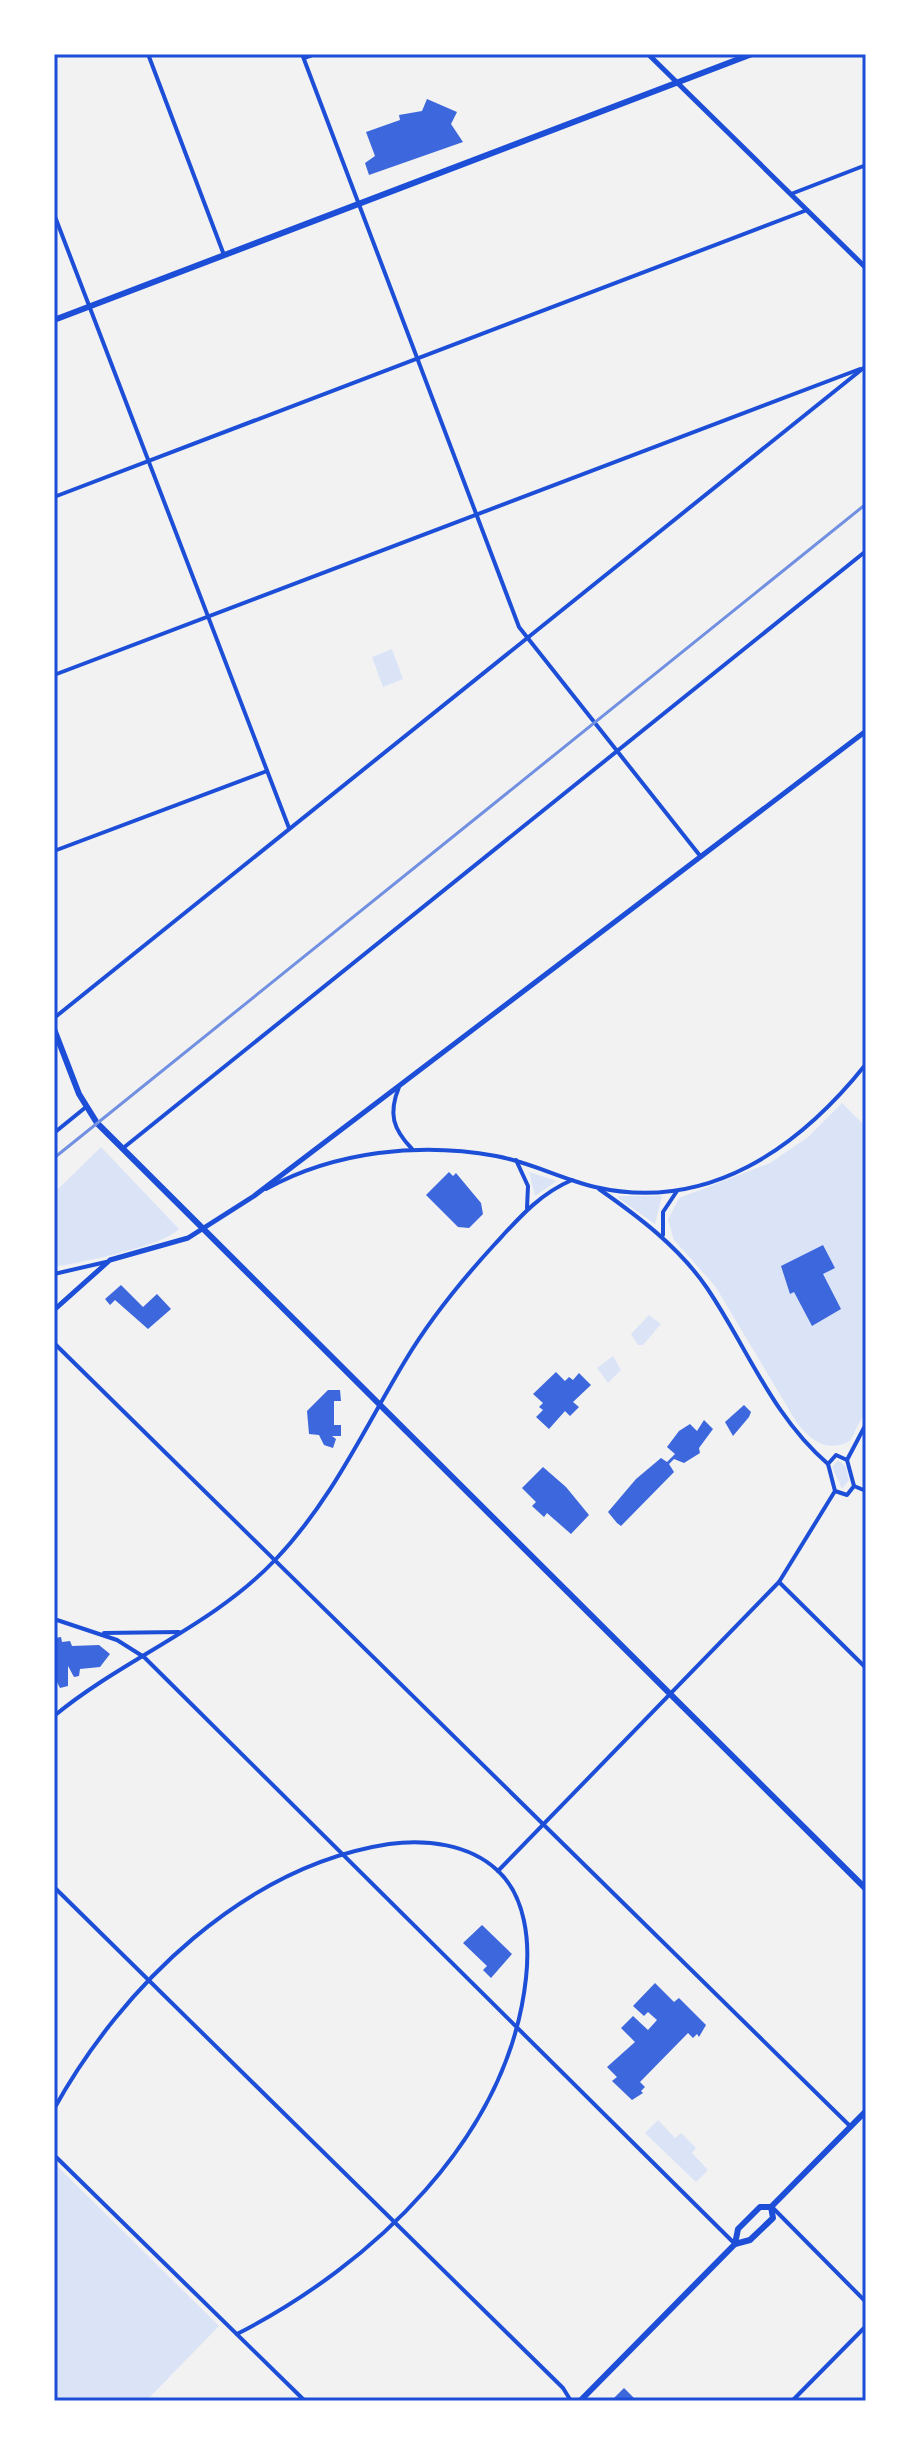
<svg xmlns="http://www.w3.org/2000/svg" width="920" height="2455" font-family="Karla,sans-serif">
	<style>
		.green { fill: #dbe4f7 }
		.building { fill: #3d67dc }
		.lines { fill: none; stroke-linecap: round; stroke-linejoin: round }
		.minor { stroke: #1d4ed8; stroke-width: 4 }
		.tertiary { stroke: #1d4ed8; stroke-width: 5 }
		.secondary { stroke: #1d4ed8; stroke-width: 6 }
		.rail { stroke: #7290e2; stroke-width: 3 }
		.neatline { fill: none; stroke: #1d4ed8; stroke-width: 3 }
	</style>
	<rect width="100%" height="100%" fill="#f2f2f2"/>
	<g class="green">
		<polygon points="392,649 403,679 383,687 372,657"/>
		<path d="M 842,1103 L 866,1127 L 866,1410 L 850,1441 C 826,1453 812,1441 797,1423 L 715,1286 L 674,1240 L 668,1220 L 679,1198 L 770,1163 L 808,1137 Z"/>
		<path d="M 101,1147 L 179,1229 C 164,1246 79,1263 54,1267 L 54,1193 Z"/>
		<polygon points="529,1172 557,1181 535,1196"/>
		<polygon points="619,1196 662,1196 655,1224 618,1198"/>
		<polygon points="649,1315 661,1324 643,1345 638,1345 631,1334"/>
		<polygon points="613,1356 621,1370 608,1383 597,1368"/>
		<polygon points="838,1460 846,1467 849,1480 842,1489 832,1467"/>
		<polygon points="658,2120 675,2138 681,2133 696,2148 692,2153 708,2170 696,2182 645,2133"/>
		<polygon points="54,2163 219,2326 146,2401 54,2401"/>
	</g>
	<g class="building">
		<polygon points="427,99 457,112 451,124 463,142 369,175 365,163 375,156 366,132 400,120 399,115 422,111"/>
		<polygon points="449,1172 453,1176 456,1173 481,1203 483,1214 469,1228 458,1227 426,1195"/>
		<polygon points="823,1245 835,1268 823,1274 841,1309 812,1326 794,1292 790,1294 781,1266"/>
		<polygon points="121,1285 143,1307 157,1294 171,1309 148,1329 115,1300 110,1305 105,1299"/>
		<polygon points="556,1372 565,1381 569,1377 573,1380 579,1373 591,1385 573,1402 579,1407 570,1416 565,1411 549,1429 536,1417 543,1410 539,1407 543,1403 533,1394"/>
		<polygon points="328,1390 340,1390 341,1401 334,1401 334,1425 341,1425 341,1436 332,1436 336,1439 333,1448 324,1445 319,1435 309,1434 307,1411"/>
		<polygon points="744,1405 751,1412 749,1417 733,1436 725,1422"/>
		<polygon points="704,1420 713,1429 699,1448 700,1453 684,1463 674,1459 669,1464 674,1472 621,1526 617,1523 608,1512 636,1479 661,1458 667,1462 675,1454 667,1447 679,1431 690,1424 697,1431"/>
		<polygon points="543,1467 566,1487 589,1515 571,1534 547,1513 544,1517 532,1506 536,1502 522,1488"/>
		<polygon points="61,1637 62,1642 70,1641 72,1646 99,1645 110,1654 100,1667 80,1669 79,1676 74,1677 68,1666 68,1686 60,1688 54,1676 54,1638"/>
		<polygon points="482,1925 512,1954 491,1978 483,1970 487,1966 463,1943"/>
		<polygon points="655,1983 674,2002 679,1998 706,2025 699,2037 697,2034 693,2038 688,2033 640,2082 645,2087 641,2091 643,2093 632,2100 612,2081 617,2077 607,2067 635,2042 621,2028 633,2016 648,2030 657,2020 648,2012 644,2016 633,2006"/>
		<polygon points="624,2388 637,2401 611,2401"/>
	</g>
	<g class="lines">
		<g class="minor">
			<polyline points="148,54 224,255"/>
			<polyline points="302,54 519,627 701,857"/>
			<polyline points="304,58 315,54"/>
			<polyline points="791,194 866,165"/>
			<polyline points="54,214 289,828"/>
			<polyline points="54,497 807,210"/>
			<polyline points="54,675 860,369"/>
			<polyline points="54,851 267,771"/>
			<polyline points="54,1018 866,366"/>
			<path d="M 399,1087 C 388,1114 393,1129 412,1149"/>
			<polyline points="54,1133 86,1107"/>
			<polyline points="122,1149 866,551"/>
			<polyline points="516,1160 528,1186 527,1208"/>
			<path d="M 266,1189 C 335,1151 420,1142 496,1156 C 530,1162 561,1179 595,1187 C 708,1213 799,1148 866,1064"/>
			<path d="M 599,1189 C 639,1217 679,1247 707,1288 C 747,1347 772,1416 828,1464"/>
			<polyline points="663,1235 663,1212 677,1191"/>
			<polyline points="54,1274 106,1262"/>
			<polyline points="54,1343 851,2127"/>
			<polygon points="836,1455 847,1460 854,1486 847,1495 835,1491 828,1464"/>
			<polyline points="847,1460 866,1424"/>
			<polyline points="854,1486 866,1491"/>
			<polyline points="779,1582 866,1668"/>
			<polyline points="54,1619 117,1640 144,1657 735,2244"/>
			<polyline points="104,1633 179,1632"/>
			<path d="M 54,1716 C 124,1658 213,1626 276,1559 C 332,1500 364,1429 405,1361 C 430,1319 461,1281 494,1245 C 518,1219 539,1194 572,1180"/>
			<polyline points="498,1871 779,1582 835,1491"/>
			<polyline points="54,1887 563,2388 571,2401"/>
			<path d="M 54,2109 C 122,1986 245,1866 389,1844 C 426,1839 469,1844 497,1870 C 526,1896 530,1942 526,1978 C 509,2137 372,2265 237,2334"/>
			<polyline points="54,2155 305,2401"/>
			<polyline points="773,2208 866,2302"/>
			<polyline points="792,2401 866,2326"/>
		</g>
		<g class="tertiary">
			<polyline points="648,54 866,268"/>
			<polyline points="54,1310 110,1260 188,1238 254,1196 866,731"/>
		</g>
		<g class="secondary">
			<polyline points="54,320 752,54"/>
			<polyline points="54,1029 79,1094 97,1123 866,1889"/>
			<polyline points="735,2244 750,2240 773,2218 771,2207"/>
			<polyline points="580,2401 735,2244 738,2229 760,2207 771,2207 866,2111"/>
		</g>
		<polyline class="rail" points="54,1158 866,504"/>
	</g>
	<rect width="920" height="2455" fill="none" stroke="#ffffff" stroke-width="112"/>
	<rect x="56" y="56" width="808" height="2343" class="neatline"/>
</svg>
